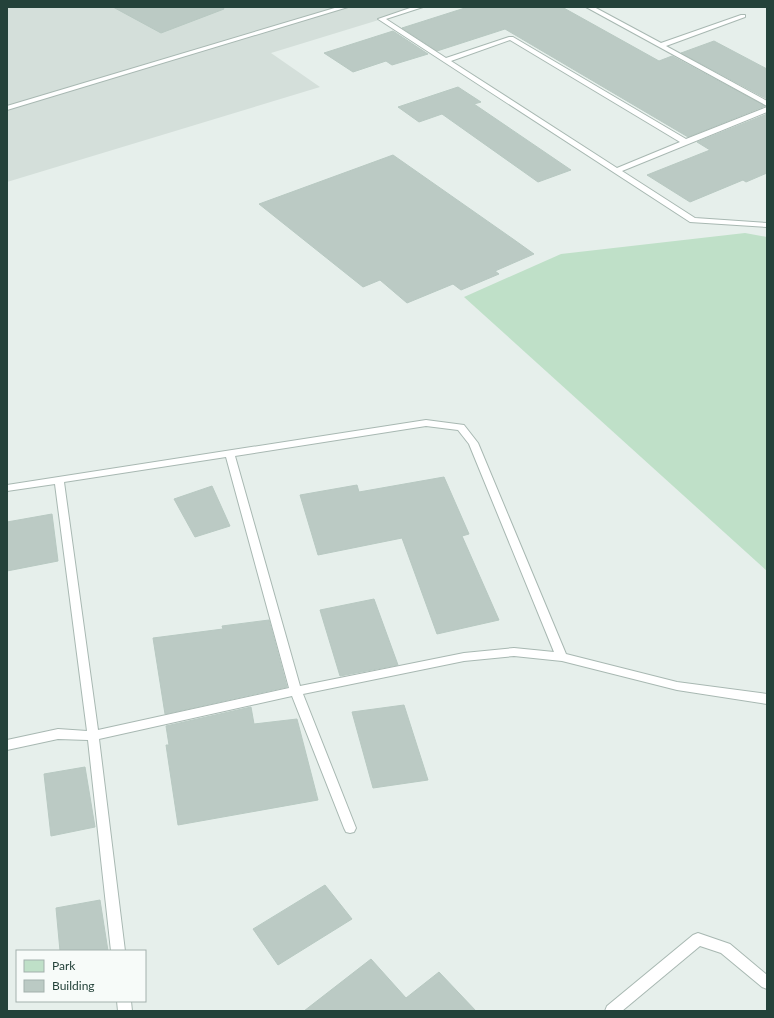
<svg xmlns="http://www.w3.org/2000/svg" width="774" height="1018" font-family="Lato,sans-serif">
	<style>
		.built { fill: #d4dfda }
		.green { fill: #bfe0c8 }
		.building { fill: #bbcac4; stroke: #b8c9c2 }
		.lines { fill: none; stroke-linecap: round; stroke-linejoin: round }
		.lane-casing { stroke: #a8b8b2; stroke-width: 2 }
		.lane { fill: #fff; fill-rule: evenodd }
	</style>
	<rect width="100%" height="100%" fill="#e6efeb"/>
	<polygon class="built" points="7,7 421,7 271,53 320,87 7,182"/>
	<polygon class="green" points="745,233 767,237 767,571 464,297 561,254"/>
	<g class="building">
		<polygon points="113,7 223,7 224,9 161,33"/>
		<polygon points="468,7 562,7 659,61 672,56 765,106 688,137 505,29 437,51 402,28"/>
		<polygon points="393,31 428,54 392,65 386,61 353,72 324,53"/>
		<polygon points="714,41 767,69 767,99 681,53"/>
		<polygon points="458,87 481,102 474,104 571,170 538,182 442,114 419,122 398,107"/>
		<polygon points="767,114 767,173 746,182 743,180 690,202 647,175 710,150 697,142"/>
		<polygon points="393,155 513,239 534,254 495,271 499,274 461,290 453,284 407,303 380,280 363,287 259,204"/>
		<polygon points="444,477 469,534 462,536 499,620 437,634 402,538 318,555 300,495 357,485 359,492"/>
		<polygon points="212,486 230,526 195,537 174,499"/>
		<polygon points="52,514 58,561 7,571 7,522"/>
		<polygon points="374,599 398,665 340,676 320,610"/>
		<polygon points="269,620 287,687 165,714 153,638 223,629 222,626"/>
		<polygon points="404,705 428,780 373,788 352,712"/>
		<polygon points="251,707 254,724 297,719 318,800 178,825 166,745 169,745 166,726"/>
		<polygon points="85,767 95,827 51,836 44,774"/>
		<polygon points="325,885 352,919 278,965 253,929"/>
		<polygon points="100,900 108,951 60,951 56,908"/>
		<polygon points="371,959 406,998 439,972 476,1011 304,1011"/>
	</g>
	<g class="lines">
		<g class="lane-casing">
			<g id="lane">
				<polygon points="338,7 348,7 7,110 7,106"/>
				<path d="M 413,7 L 423,7 L 386,19 L 446,58 L 509,37 L 513,37 L 686,139 L 767,107 L 767,112 L 622,171 L 695,218 L 767,223 L 767,227 L 690,222 L 378,19 ZM 510,40 L 680,142 L 617,168 L 451,61 Z"/>
				<polygon points="586,7 594,7 661,43 741,15 745,15 745,17 666,46 767,101 767,106"/>
				<path d="M 426,420 L 464,425 L 478,443 L 566,654 L 677,682 L 767,694 L 767,704 L 677,690 L 562,661 L 514,656 L 464,661 L 303,694 L 356,828 L 354,832 L 350,833 L 346,832 L 344,828 L 292,696 L 99,739 L 125,951 L 111,951 L 88,740 L 58,739 L 7,750 L 7,740 L 58,729 L 87,731 L 55,484 L 7,491 L 7,485 ZM 426,426 L 458,430 L 469,444 L 554,652 L 514,648 L 464,653 L 300,686 L 235,456 ZM 226,457 L 289,688 L 98,730 L 64,482 Z"/>
				<polygon points="698,933 730,944 767,975 767,989 762,987 721,953 700,946 622,1011 605,1011 607,1006 693,935"/>
				<polygon points="117,1001 131,1001 132,1011 118,1011"/>
			</g>
		</g>
		<use href="#lane" class="lane"/>
	</g>
	<rect width="774" height="1018" fill="none" stroke="#24423a" stroke-width="16"/>
	<rect x="16" y="950" width="130" height="52" fill="#f7fbf9" stroke="#a3b1ad"/>
	<rect x="24" y="960" width="20" height="12" fill="#bfe0c8" stroke="#a3b1ad"/>
	<text x="52" y="970" font-size="12" fill="#24423a">Park</text>
	<rect x="24" y="980" width="20" height="12" fill="#bbcac4" stroke="#a3b1ad"/>
	<text x="52" y="990" font-size="12" fill="#24423a">Building</text>
</svg>
